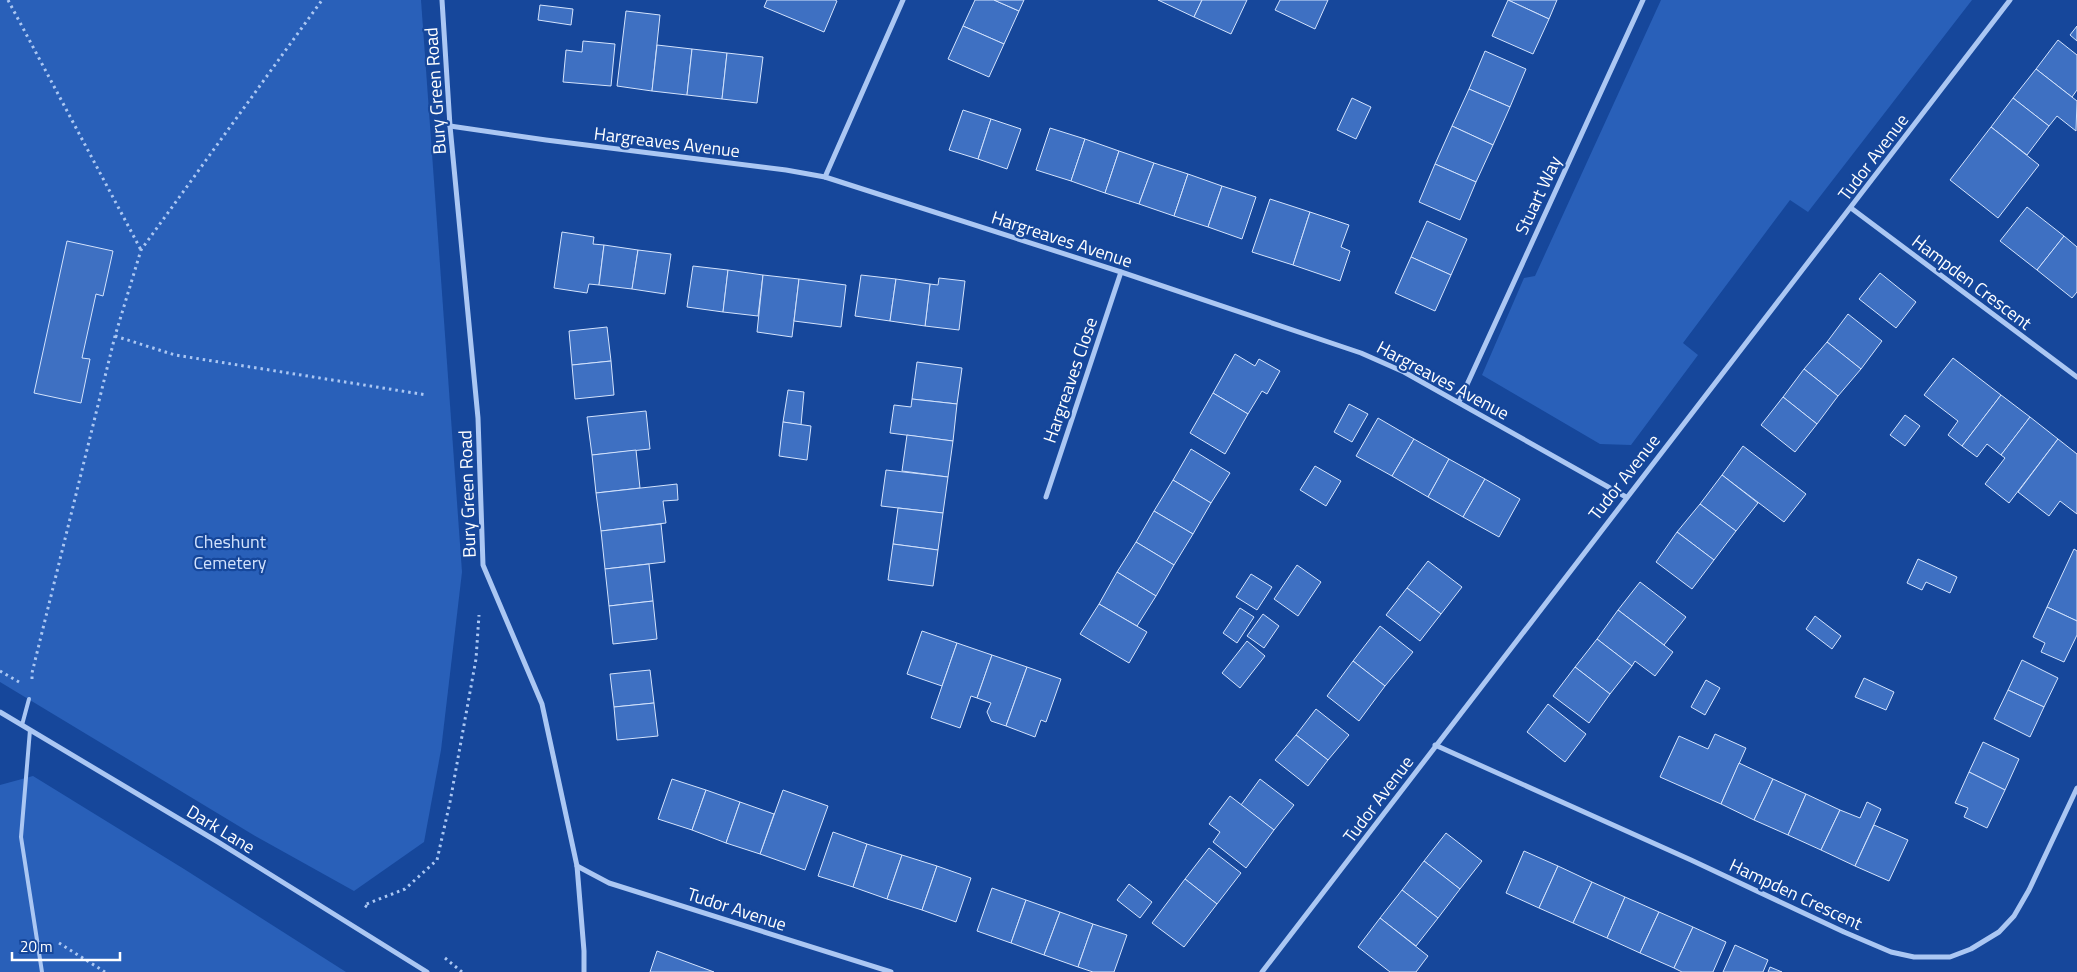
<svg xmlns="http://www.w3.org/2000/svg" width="2077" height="972" font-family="'Titillium Web',sans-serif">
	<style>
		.green { fill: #2960b9 }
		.building { fill: #3e70c2; stroke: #d3e3fd }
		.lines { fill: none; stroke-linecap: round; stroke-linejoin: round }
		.path { stroke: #abc7f3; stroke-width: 3; stroke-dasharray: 2.5 4; stroke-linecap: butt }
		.lane { stroke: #abc7f3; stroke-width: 4 }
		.street { stroke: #abc7f3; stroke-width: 5 }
		.labels { text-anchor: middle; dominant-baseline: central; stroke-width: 4.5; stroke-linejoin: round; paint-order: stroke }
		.street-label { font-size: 18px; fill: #fff; stroke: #16479b }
		.park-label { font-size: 18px; fill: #d3e3fd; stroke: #16479b }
	</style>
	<rect width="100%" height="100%" fill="#16479b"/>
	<g class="green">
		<polygon points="0,0 421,0 462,572 441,750 424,842 354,891 257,837 0,682"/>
		<polygon points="1661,0 1972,0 1808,212 1790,200 1683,343 1698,355 1631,445 1600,444 1482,375 1524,278 1535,276"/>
		<polygon points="33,776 184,869 346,972 0,972 0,785"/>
	</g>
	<g class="building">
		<polygon points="767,0 835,0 837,1 824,32 764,7"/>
		<polygon points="975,0 994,0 1019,11 1004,44 963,26"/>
		<polygon points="994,0 1024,0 1019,11"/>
		<polygon points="1158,0 1202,0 1194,17"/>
		<polygon points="1202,0 1247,0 1231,34 1194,17"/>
		<polygon points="1280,0 1328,0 1315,29 1275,10"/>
		<polygon points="1508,0 1557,0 1549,19"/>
		<polygon points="1508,0 1549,19 1533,54 1492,36"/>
		<polygon points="540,5 573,9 571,25 538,20"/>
		<polygon points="626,11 660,15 652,91 617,86"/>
		<polygon points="963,26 1004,44 989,77 948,59"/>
		<polygon points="2077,26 2077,41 2070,35"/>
		<polygon points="2058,40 2077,55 2077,90 2072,97 2036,69"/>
		<polygon points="583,41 615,44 611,86 563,82 566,50 582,52"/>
		<polygon points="657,45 692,49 687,95 652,91"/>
		<polygon points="692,49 727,53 722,99 687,95"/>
		<polygon points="1485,51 1526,69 1510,107 1469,89"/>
		<polygon points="727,53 763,57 757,103 722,99"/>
		<polygon points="2036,69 2077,101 2076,131 2057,116 2049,126 2013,98"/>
		<polygon points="1469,89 1510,107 1493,145 1452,126"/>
		<polygon points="1352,98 1371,107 1356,139 1337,130"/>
		<polygon points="2013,98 2049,126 2027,155 1991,127"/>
		<polygon points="963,110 991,119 978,159 949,150"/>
		<polygon points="991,119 1021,129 1007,169 978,159"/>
		<polygon points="1452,126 1493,145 1476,182 1435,164"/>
		<polygon points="1991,127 2039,165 1998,218 1950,180"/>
		<polygon points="1050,128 1085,139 1071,181 1036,170"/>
		<polygon points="1085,139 1119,151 1105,193 1071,181"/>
		<polygon points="1119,151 1154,163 1139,204 1105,193"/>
		<polygon points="1154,163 1188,174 1174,216 1139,204"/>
		<polygon points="1435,164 1476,182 1460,220 1419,202"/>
		<polygon points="1188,174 1222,186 1208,227 1174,216"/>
		<polygon points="1222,186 1256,197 1242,239 1208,227"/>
		<polygon points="1270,199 1310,212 1293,265 1252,252"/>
		<polygon points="2027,207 2064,236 2037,270 2000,241"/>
		<polygon points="1310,212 1349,225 1341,247 1350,251 1340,281 1293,265"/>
		<polygon points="1427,221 1467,239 1451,275 1411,257"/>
		<polygon points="562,232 594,237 593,244 604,245 599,285 589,284 587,293 554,288"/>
		<polygon points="2064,236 2077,247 2077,292 2072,298 2037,270"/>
		<polygon points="67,241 113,251 103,296 96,294 82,358 90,359 81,403 34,393"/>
		<polygon points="604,245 638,250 632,289 599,285"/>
		<polygon points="638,250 671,254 665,294 632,289"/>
		<polygon points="1411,257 1451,275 1435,311 1395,293"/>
		<polygon points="693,266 728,270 723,312 687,307"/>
		<polygon points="728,270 763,275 758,316 723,312"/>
		<polygon points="1880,273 1916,302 1896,328 1859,299"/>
		<polygon points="763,275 799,279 792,337 757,332"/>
		<polygon points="861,275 896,279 890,321 855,316"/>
		<polygon points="939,278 965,281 959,330 925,326 930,284 938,285"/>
		<polygon points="799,279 846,285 841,327 794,321"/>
		<polygon points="896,279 930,284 925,326 890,321"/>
		<polygon points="1848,314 1882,341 1861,369 1827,342"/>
		<polygon points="607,327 611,361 572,365 569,331"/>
		<polygon points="1827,342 1861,369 1838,396 1804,369"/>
		<polygon points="1235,354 1255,366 1259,359 1280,371 1267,394 1262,391 1248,414 1213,393"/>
		<polygon points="1953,358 2001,395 1962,446 1948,435 1958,421 1924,395"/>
		<polygon points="611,361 614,395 575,399 572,365"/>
		<polygon points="917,362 962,368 957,404 912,399"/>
		<polygon points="1804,369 1838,396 1817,424 1783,397"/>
		<polygon points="788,390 804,392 801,425 783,422"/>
		<polygon points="1213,393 1248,414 1225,454 1190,433"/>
		<polygon points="2001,395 2030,417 2001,455 1987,444 1977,457 1962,446"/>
		<polygon points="1783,397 1817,424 1795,452 1761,425"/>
		<polygon points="912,399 957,404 953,441 890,433 894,405 911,407"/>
		<polygon points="1349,404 1368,414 1352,442 1334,432"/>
		<polygon points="646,411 650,449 592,455 587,417"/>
		<polygon points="1905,415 1920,426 1905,446 1890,435"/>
		<polygon points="2030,417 2058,439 2009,503 1985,484 2005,458 2001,455"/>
		<polygon points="1378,418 1414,439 1392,476 1356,456"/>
		<polygon points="783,422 811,426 807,460 779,456"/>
		<polygon points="907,435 953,441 948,477 902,471"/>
		<polygon points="1414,439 1449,459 1428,497 1392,476"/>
		<polygon points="2058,439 2077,454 2077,514 2060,501 2049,516 2018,492"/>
		<polygon points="1743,446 1806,494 1784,522 1722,475"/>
		<polygon points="1191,449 1230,473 1211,503 1173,480"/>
		<polygon points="636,450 640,488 596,493 592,455"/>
		<polygon points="1449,459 1485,479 1463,517 1428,497"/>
		<polygon points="1315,466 1341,481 1326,506 1300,490"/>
		<polygon points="886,470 948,477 943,513 881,506"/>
		<polygon points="1722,475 1758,503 1736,531 1700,504"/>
		<polygon points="1485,479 1520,499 1499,537 1463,517"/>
		<polygon points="1173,480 1211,503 1193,534 1154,511"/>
		<polygon points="677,484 678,500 663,501 666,523 601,531 596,493"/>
		<polygon points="1700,504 1736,531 1714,560 1677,532"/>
		<polygon points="898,508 943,513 938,550 893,544"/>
		<polygon points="1154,511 1193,534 1174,565 1136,542"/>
		<polygon points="661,524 665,562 605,569 601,531"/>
		<polygon points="1677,532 1714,560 1692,589 1656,562"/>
		<polygon points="1136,542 1174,565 1156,596 1117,572"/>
		<polygon points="893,544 938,550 933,586 888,580"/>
		<polygon points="2074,549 2077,551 2077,621 2047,607"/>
		<polygon points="1918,559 1957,577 1950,593 1926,582 1922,590 1907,583"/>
		<polygon points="1428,561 1462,587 1441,614 1407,588"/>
		<polygon points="649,564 653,601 609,606 605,569"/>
		<polygon points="1297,565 1321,582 1298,616 1274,599"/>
		<polygon points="1117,572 1156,596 1137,626 1099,604"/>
		<polygon points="1251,574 1272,587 1257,610 1236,597"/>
		<polygon points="1640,582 1686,617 1664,645 1618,610"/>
		<polygon points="1407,588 1441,614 1420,641 1386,615"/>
		<polygon points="653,601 657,639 613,644 609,606"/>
		<polygon points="1099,604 1147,632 1129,663 1080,634"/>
		<polygon points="2047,607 2077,621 2077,635 2064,662 2041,652 2045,643 2033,637"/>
		<polygon points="1240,608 1254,617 1237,643 1223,633"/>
		<polygon points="1618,610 1673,652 1655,676 1635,661 1632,666 1597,639"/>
		<polygon points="1263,614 1279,626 1264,648 1247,636"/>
		<polygon points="1815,616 1841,636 1832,649 1806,629"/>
		<polygon points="1380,626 1413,652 1385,686 1353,661"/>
		<polygon points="922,631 957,643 942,686 907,674"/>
		<polygon points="1597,639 1632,666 1610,694 1575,667"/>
		<polygon points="1247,641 1265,656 1240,688 1222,673"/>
		<polygon points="957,643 992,655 977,698 971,696 960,728 931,718"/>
		<polygon points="992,655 1027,667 1006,726 991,721 987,712 991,703 977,698"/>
		<polygon points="2022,660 2058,678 2044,707 2008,690"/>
		<polygon points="1353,661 1385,686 1359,721 1327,696"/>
		<polygon points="1027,667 1061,679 1046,722 1041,720 1035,737 1006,726"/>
		<polygon points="1575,667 1610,694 1589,723 1553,696"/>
		<polygon points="650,670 654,703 614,707 610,674"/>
		<polygon points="1864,678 1894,692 1886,710 1855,697"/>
		<polygon points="1706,680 1720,688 1705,715 1691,707"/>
		<polygon points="2008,690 2044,707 2030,737 1994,719"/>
		<polygon points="654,703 658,736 617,740 614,707"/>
		<polygon points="1548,704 1586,734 1565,762 1527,732"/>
		<polygon points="1316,709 1349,735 1328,760 1296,735"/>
		<polygon points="1715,734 1746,748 1721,804 1660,777 1679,736 1708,749"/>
		<polygon points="1296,735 1328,760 1308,786 1275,760"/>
		<polygon points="1983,742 2019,759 2005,790 1969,772"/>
		<polygon points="1739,763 1773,779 1754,820 1721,804"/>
		<polygon points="1969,772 2005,790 1987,828 1964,817 1968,808 1955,803"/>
		<polygon points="672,779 706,790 692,830 658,819"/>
		<polygon points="1260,779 1294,805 1274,830 1241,805"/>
		<polygon points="1773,779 1806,794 1788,835 1754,820"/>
		<polygon points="706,790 740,802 726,843 692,830"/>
		<polygon points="783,790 828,806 805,870 760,854"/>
		<polygon points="1806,794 1840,810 1821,850 1788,835"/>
		<polygon points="1230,796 1274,830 1246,868 1213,842 1220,832 1209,824"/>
		<polygon points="740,802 774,814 760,854 726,843"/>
		<polygon points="1867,802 1881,809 1855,866 1821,850 1840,810 1860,818"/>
		<polygon points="1874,825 1908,840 1889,881 1855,866"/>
		<polygon points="833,832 867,844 853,887 818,876"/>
		<polygon points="1446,833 1482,861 1460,889 1424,861"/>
		<polygon points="867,844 902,855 887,899 853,887"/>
		<polygon points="1209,848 1241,873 1217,904 1185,879"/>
		<polygon points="1524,851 1558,866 1539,908 1506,893"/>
		<polygon points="902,855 937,866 922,910 887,899"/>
		<polygon points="1424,861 1460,889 1438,918 1402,890"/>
		<polygon points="937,866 971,878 956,922 922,910"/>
		<polygon points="1558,866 1592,882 1573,923 1539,908"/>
		<polygon points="1185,879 1217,904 1184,947 1152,923"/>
		<polygon points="1592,882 1625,897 1607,938 1573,923"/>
		<polygon points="1129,884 1152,902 1140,918 1117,900"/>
		<polygon points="992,888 1026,900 1011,943 977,931"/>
		<polygon points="1402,890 1438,918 1416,946 1380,918"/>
		<polygon points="1625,897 1659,912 1640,953 1607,938"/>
		<polygon points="1026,900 1060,912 1044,955 1011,943"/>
		<polygon points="1060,912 1093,924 1078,967 1044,955"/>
		<polygon points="1659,912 1693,927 1674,968 1640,953"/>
		<polygon points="1380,918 1428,956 1416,972 1390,972 1358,947"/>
		<polygon points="1093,924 1127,935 1114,972 1093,972 1078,967"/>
		<polygon points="1693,927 1726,942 1713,972 1682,972 1674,968"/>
		<polygon points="1735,945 1768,960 1763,972 1723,972"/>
		<polygon points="657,951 714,972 650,972"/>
		<polygon points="1770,967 1782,972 1768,972"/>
	</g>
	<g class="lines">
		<g class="path">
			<polyline points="8,0 141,250"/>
			<polyline points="115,336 175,355 427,395"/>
			<polyline points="0,671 19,682"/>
			<polyline points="32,679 32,673 115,336 141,250 322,0"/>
			<polyline points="367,907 364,905 405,889 437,860 450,802 476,659 479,615"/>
			<polyline points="59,943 105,972"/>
			<polyline points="445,958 462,972"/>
		</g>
		<g class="lane">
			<polyline points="22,725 29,699"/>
			<polyline points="30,730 21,837 42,972"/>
		</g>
		<g class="street">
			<polyline points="442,0 450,126 478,418 483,565 542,704 577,866 584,951 584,972"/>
			<polyline points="450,126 546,140 786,170 825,177 1121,272 1361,353 1404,372 1626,497"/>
			<polyline points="825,177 903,0"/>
			<polyline points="1851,208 2077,377"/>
			<polyline points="1459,402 1643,0"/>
			<polyline points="1046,497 1121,272"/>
			<polyline points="0,712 218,842 427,972"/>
			<polyline points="1435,745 1691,860 1844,932 1891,952 1914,957 1950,957 1971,949 1999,932 2014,916 2029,890 2077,788"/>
			<polyline points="577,866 609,883 891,972"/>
			<polyline points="1262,972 2010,0"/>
		</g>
	</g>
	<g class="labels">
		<g class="street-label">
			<text transform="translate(435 91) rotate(-94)">Bury Green Road</text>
			<text transform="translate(667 142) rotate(7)">Hargreaves Avenue</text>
			<text transform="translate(1873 157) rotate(-53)">Tudor Avenue</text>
			<text transform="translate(1538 195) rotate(-65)">Stuart Way</text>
			<text transform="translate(1062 239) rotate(18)">Hargreaves Avenue</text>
			<text transform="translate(1972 282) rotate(37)">Hampden Crescent</text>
			<text transform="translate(1070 380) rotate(-71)">Hargreaves Close</text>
			<text transform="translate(1443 380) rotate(28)">Hargreaves Avenue</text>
			<text transform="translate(1624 477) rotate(-52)">Tudor Avenue</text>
			<text transform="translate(467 494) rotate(-92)">Bury Green Road</text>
			<text transform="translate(1378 799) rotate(-53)">Tudor Avenue</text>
			<text transform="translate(221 829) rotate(31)">Dark Lane</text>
			<text transform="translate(1796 894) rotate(25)">Hampden Crescent</text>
			<text transform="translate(737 909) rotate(18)">Tudor Avenue</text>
		</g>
		<g class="park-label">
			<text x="230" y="541">Cheshunt<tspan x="230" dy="21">Cemetery</tspan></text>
		</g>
	</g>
	<path d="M12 952v8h108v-8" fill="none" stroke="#ffffff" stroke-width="2.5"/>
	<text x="20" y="952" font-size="15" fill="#ffffff" stroke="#16479b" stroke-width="4" paint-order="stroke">20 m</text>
</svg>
